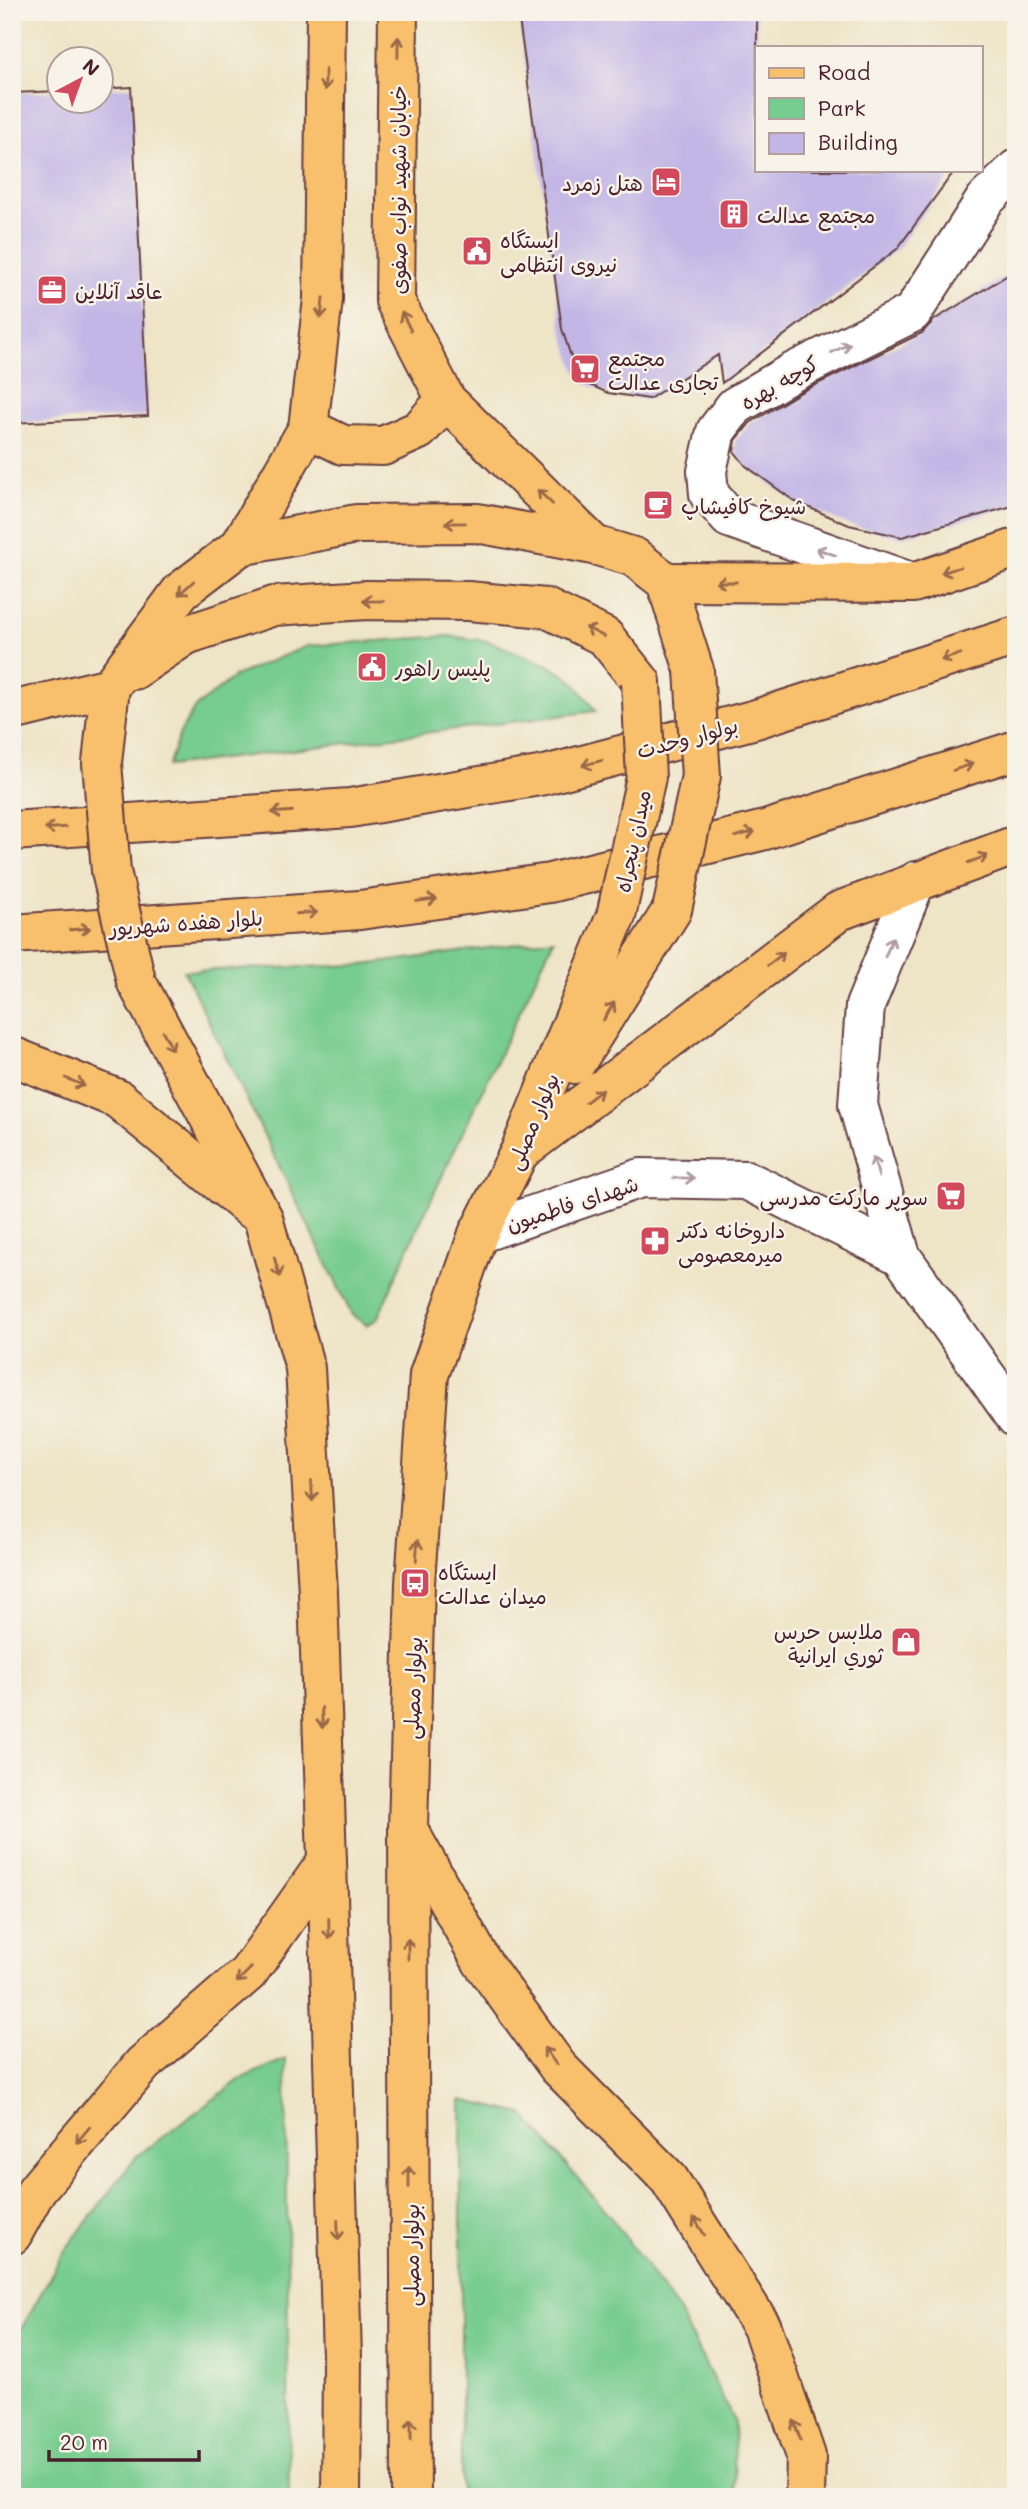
<svg xmlns="http://www.w3.org/2000/svg" width="1028" height="2509" font-family="Mali,'Playpen Sans Arabic',sans-serif">
	<style>
		.green { fill: #77cc8f; stroke: #60765d; stroke-width: 2 }
		.building { fill: #c2b6e6 }
		.lines { fill: none; stroke-linecap: round; stroke-linejoin: round }
		.minor-casing { stroke: #633d42; stroke-width: 42 }
		.major-casing { stroke: #633d42; stroke-width: 42 }
		.minor { stroke: #fff; stroke-width: 38 }
		.major { stroke: #f8bf6c; stroke-width: 38 }
		.major-bridge-casing { stroke: #633d42; stroke-width: 42; stroke-linecap: butt }
		.major-bridge { stroke: #f8bf6c; stroke-width: 38 }
		.oneway { stroke: #986748 }
		.oneway2 { stroke: #ae9aa0 }
		.labels { text-anchor: middle; dominant-baseline: central; stroke-width: 5; stroke-linejoin: round; paint-order: stroke }
		.poi-label { font-size: 21px; fill: #4a1f2b; stroke: #f7f3e8; text-anchor: start }
		.street-label { font-size: 21px; fill: #4a1f2b; stroke: #f7f3e8 }
	</style>
	<rect width="100%" height="100%" fill="#f7f3e8"/>
	<filter id="ink" filterUnits="userSpaceOnUse"><feTurbulence type="fractalNoise" baseFrequency=".0143" numOctaves="2"/><feDisplacementMap in="SourceGraphic" scale="14" xChannelSelector="R" yChannelSelector="G"/><feConvolveMatrix kernelMatrix="1 2 1 2 8 2 1 2 1" color-interpolation-filters="sRGB"/></filter>
	<filter id="wash" filterUnits="userSpaceOnUse"><feTurbulence type="fractalNoise" baseFrequency=".00686" numOctaves="4" result="noise"/><feDisplacementMap in="SourceGraphic" scale="28" xChannelSelector="R" yChannelSelector="G"/><feGaussianBlur stdDeviation="1.57" result="paint"/><feColorMatrix in="noise" values="0 0 0 0 0 0 0 0 0 0 0 0 0 0 0 0 0 1.4 0 .05"/><feComposite in="paint" operator="in"/></filter>
	<g filter="url(#wash)">
		<rect width="100%" height="100%" fill="#eee4c6"/>
		<g class="green">
			<polygon points="447,636 488,641 548,665 573,681 596,711 168,766 180,733 194,709 235,676 307,646"/>
			<polygon points="554,939 419,1225 377,1319 367,1325 352,1315 184,971 363,965"/>
			<polygon points="286,2059 289,2497 12,2497 12,2346 63,2253 137,2156 242,2078"/>
			<polygon points="461,2100 523,2114 610,2216 678,2310 734,2421 735,2497 461,2497"/>
		</g>
		<g id="blocks">
			<g class="building">
				<polygon points="518,12 757,12 757,170 955,170 897,249 722,383 718,355 649,399 608,393 585,383 575,369 562,329"/>
				<polygon points="131,87 148,416 12,423 12,93 60,91 60,102 102,102 102,89"/>
				<polygon points="1016,270 1016,505 902,537 849,525 794,501 746,466 734,451 736,440 750,423 801,392 922,333 934,320"/>
			</g>
		</g>
	</g>
	<g filter="url(#ink)">
		<use href="#blocks" fill-opacity="0" stroke="#633d42" stroke-width="2"/>
		<g class="lines">
			<g class="minor-casing">
				<g id="minor">
					<polyline points="908,581 729,518 709,494 707,471 716,431 735,406 791,373 912,313 985,200 1016,169"/>
					<polyline points="916,881 865,1006 858,1105 901,1256 1016,1418"/>
					<polyline points="478,1234 641,1178 746,1180 901,1256"/>
				</g>
			</g>
			<g class="major-casing">
				<g id="major">
					<polyline points="398,12 395,301 446,400 594,545"/>
					<polyline points="308,428 343,445 383,446 419,430 446,400"/>
					<polyline points="240,546 308,428 323,299 326,12"/>
					<polyline points="666,582 913,583 1016,548"/>
					<polyline points="134,670 186,635 274,606 367,600 468,601 546,608 605,637 641,682"/>
					<polyline points="12,711 110,687 181,591 240,546 357,524 477,523 594,545 634,557 666,582 694,670"/>
					<polyline points="102,763 110,687"/>
					<polyline points="12,831 350,808 545,775 756,719 1016,636"/>
					<polyline points="12,934 360,910 550,883 765,830 1016,750"/>
					<polyline points="136,981 263,1218 305,1368 318,1592 327,1861 342,2358 341,2497"/>
					<polyline points="12,1056 118,1099 250,1208"/>
					<polyline points="575,1064 672,910"/>
					<polyline points="522,1150 839,911 1016,845"/>
					<polyline points="409,1831 482,1962 558,2067 669,2179 762,2327 806,2456 805,2497"/>
					<polyline points="12,2235 37,2189 143,2064 248,1973 327,1861"/>
					<polyline points="411,2497 408,1828 415,1583 429,1375 478,1234 520,1151 616,916"/>
				</g>
			</g>
			<use href="#minor" class="minor"/>
			<use href="#major" class="major"/>
			<g class="major-bridge-casing">
				<g id="major-bridge">
					<polyline points="102,763 111,871 136,981"/>
					<polyline points="672,910 701,776 694,670"/>
					<polyline points="616,916 646,777 641,682"/>
				</g>
			</g>
			<use href="#major-bridge" class="major-bridge"/>
		</g>
		<defs><path id="oneway-shaft" d="M-6 0H5M1.5-3L5.5 0L1.5 3" fill="none" stroke-width="1.6" stroke-linecap="round" stroke-linejoin="round" transform="scale(1.75)"/></defs>
		<g class="oneway">
			<use href="#oneway-shaft" transform="translate(398 47) rotate(-89)"/>
			<use href="#oneway-shaft" transform="translate(325 80) rotate(91)"/>
			<use href="#oneway-shaft" transform="translate(322 308) rotate(96)"/>
			<use href="#oneway-shaft" transform="translate(406 321) rotate(-117)"/>
			<use href="#oneway-shaft" transform="translate(545 497) rotate(-136)"/>
			<use href="#oneway-shaft" transform="translate(455 523) rotate(179)"/>
			<use href="#oneway-shaft" transform="translate(951 570) rotate(162)"/>
			<use href="#oneway-shaft" transform="translate(726 582) rotate(-180)"/>
			<use href="#oneway-shaft" transform="translate(186 588) rotate(138)"/>
			<use href="#oneway-shaft" transform="translate(373 601) rotate(179)"/>
			<use href="#oneway-shaft" transform="translate(595 632) rotate(-153)"/>
			<use href="#oneway-shaft" transform="translate(951 657) rotate(162)"/>
			<use href="#oneway-shaft" transform="translate(592 763) rotate(165)"/>
			<use href="#oneway-shaft" transform="translate(963 767) rotate(-18)"/>
			<use href="#oneway-shaft" transform="translate(282 812) rotate(176)"/>
			<use href="#oneway-shaft" transform="translate(55 828) rotate(176)"/>
			<use href="#oneway-shaft" transform="translate(745 834) rotate(-14)"/>
			<use href="#oneway-shaft" transform="translate(978 859) rotate(-20)"/>
			<use href="#oneway-shaft" transform="translate(427 900) rotate(-8)"/>
			<use href="#oneway-shaft" transform="translate(307 913) rotate(-4)"/>
			<use href="#oneway-shaft" transform="translate(80 929) rotate(-4)"/>
			<use href="#oneway-shaft" transform="translate(776 959) rotate(-37)"/>
			<use href="#oneway-shaft" transform="translate(609 1011) rotate(-58)"/>
			<use href="#oneway-shaft" transform="translate(168 1041) rotate(62)"/>
			<use href="#oneway-shaft" transform="translate(75 1082) rotate(22)"/>
			<use href="#oneway-shaft" transform="translate(594 1096) rotate(-37)"/>
			<use href="#oneway-shaft" transform="translate(277 1267) rotate(74)"/>
			<use href="#oneway-shaft" transform="translate(312 1491) rotate(87)"/>
			<use href="#oneway-shaft" transform="translate(417 1550) rotate(-86)"/>
			<use href="#oneway-shaft" transform="translate(322 1718) rotate(88)"/>
			<use href="#oneway-shaft" transform="translate(329 1929) rotate(88)"/>
			<use href="#oneway-shaft" transform="translate(408 1949) rotate(-90)"/>
			<use href="#oneway-shaft" transform="translate(244 1975) rotate(135)"/>
			<use href="#oneway-shaft" transform="translate(550 2056) rotate(-126)"/>
			<use href="#oneway-shaft" transform="translate(83 2135) rotate(130)"/>
			<use href="#oneway-shaft" transform="translate(409 2177) rotate(-90)"/>
			<use href="#oneway-shaft" transform="translate(699 2226) rotate(-122)"/>
			<use href="#oneway-shaft" transform="translate(338 2230) rotate(88)"/>
			<use href="#oneway-shaft" transform="translate(411 2429) rotate(-90)"/>
			<use href="#oneway-shaft" transform="translate(797 2430) rotate(-109)"/>
		</g>
		<g class="oneway2">
			<use href="#oneway-shaft" transform="translate(841 348) rotate(-26)"/>
			<use href="#oneway-shaft" transform="translate(826 552) rotate(-161)"/>
			<use href="#oneway-shaft" transform="translate(889 947) rotate(-68)"/>
			<use href="#oneway-shaft" transform="translate(876 1167) rotate(-106)"/>
			<use href="#oneway-shaft" transform="translate(684 1178) rotate(1)"/>
		</g>
	</g>
	<defs>
		<g id="hotel-square" transform="scale(1.575)"><rect x="-9" y="-9" width="18" height="18" rx="4" fill="#d1495b" stroke="#f7f3e8"/><path d="M-6-4.5h1.5V1H6V5H4.5V3h-9V5H-6ZM-4 0a1.8 1.8 0 1 1 3.6 0ZM.5 0V-2.5h3Q6-2.5 6 0Z" fill="#fff"/></g>
		<g id="building-square" transform="scale(1.575)"><rect x="-9" y="-9" width="18" height="18" rx="4" fill="#d1495b" stroke="#f7f3e8"/><path d="M-4-6H4V6H1V3H-1V6H-4ZM-2.5-4.3h1.7v1.8h-1.7ZM.8-4.3h1.7v1.8H.8ZM-2.5-1h1.7V.8h-1.7ZM.8-1h1.7V.8H.8Z" fill="#fff"/></g>
		<g id="civic-square" transform="scale(1.575)"><rect x="-9" y="-9" width="18" height="18" rx="4" fill="#d1495b" stroke="#f7f3e8"/><path d="M-.6-6.5H3V-4.5H.6V-3L4-1V1h2V6H-6V1h2V-1L-.6-3ZM-1.2 2.5V6h2.4V2.5Z" fill="#fff"/></g>
		<g id="office-square" transform="scale(1.575)"><rect x="-9" y="-9" width="18" height="18" rx="4" fill="#d1495b" stroke="#f7f3e8"/><path d="M-6-3h4V-5.5h4V-3h4V5H-6ZM-1-4.5V-3h2v-1.5ZM-6 0V1H6V0Z" fill="#fff"/></g>
		<g id="supermarket-square" transform="scale(1.575)"><rect x="-9" y="-9" width="18" height="18" rx="4" fill="#d1495b" stroke="#f7f3e8"/><path d="M-6-5.5h2.5l.6 2H6L4.5 2H-2.5L-4.4-4H-6ZM-1.5 3.2a1.3 1.3 0 1 0 .1 0ZM3 3.2a1.3 1.3 0 1 0 .1 0Z" fill="#fff"/></g>
		<g id="cafe-square" transform="scale(1.575)"><rect x="-9" y="-9" width="18" height="18" rx="4" fill="#d1495b" stroke="#f7f3e8"/><path d="M-5.5-4.5H6V0H3Q3 3.5 0 3.5H-2.5Q-5.5 3.5-5.5 0ZM3-3.2v2h1.7v-2ZM-6 4.5H4V6H-6Z" fill="#fff"/></g>
		<g id="pharmacy-square" transform="scale(1.575)"><rect x="-9" y="-9" width="18" height="18" rx="4" fill="#d1495b" stroke="#f7f3e8"/><path d="M-2-6h4v4h4v4h-4v4h-4v-4h-4v-4h4Z" fill="#fff"/></g>
		<g id="bus-square" transform="scale(1.575)"><rect x="-9" y="-9" width="18" height="18" rx="4" fill="#d1495b" stroke="#f7f3e8"/><path d="M-5-6H5V4H4V6H2V4H-2V6H-4V4H-5ZM-3.5-4V0h7V-4ZM-3.5 1.2v1.5H-2V1.2ZM2 1.2v1.5H3.5V1.2Z" fill="#fff"/></g>
		<g id="shop-square" transform="scale(1.575)"><rect x="-9" y="-9" width="18" height="18" rx="4" fill="#d1495b" stroke="#f7f3e8"/><path d="M-5-2.5h2.3a2.7 3.5 0 0 1 5.4 0H5L5.5 6h-11ZM-1.5-2.5h3a1.5 2.3 0 0 0-3 0Z" fill="#fff"/></g>
	</defs>
	<g fill-rule="evenodd">
		<use href="#hotel-square" x="666" y="182"/>
		<use href="#building-square" x="734" y="214"/>
		<use href="#civic-square" x="477" y="251"/>
		<use href="#office-square" x="52" y="290"/>
		<use href="#supermarket-square" x="585" y="369"/>
		<use href="#cafe-square" x="658" y="505"/>
		<use href="#civic-square" x="372" y="667"/>
		<use href="#supermarket-square" x="951" y="1196"/>
		<use href="#pharmacy-square" x="655" y="1241"/>
		<use href="#bus-square" x="415" y="1583"/>
		<use href="#shop-square" x="906" y="1642"/>
	</g>
	<g class="labels">
		<g class="poi-label">
			<text x="643" y="182" text-anchor="end">هتل زمرد</text>
			<text x="757" y="214">مجتمع عدالت</text>
			<text x="500" y="239">ایستگاه<tspan x="500" dy="24">نیروی انتظامی</tspan></text>
			<text x="75" y="290">عاقد آنلاین</text>
			<text x="608" y="357">مجتمع<tspan x="608" dy="24">تجاری عدالت</tspan></text>
			<text x="681" y="505">شیوخ کافیشاپ</text>
			<text x="395" y="667">پلیس راهور</text>
			<text x="928" y="1196" text-anchor="end">سوپر مارکت مدرسی</text>
			<text x="678" y="1229">داروخانه دکتر<tspan x="678" dy="24">میرمعصومی</tspan></text>
			<text x="438" y="1571">ایستگاه<tspan x="438" dy="24">میدان عدالت</tspan></text>
			<text x="883" y="1630" text-anchor="end">ملابس حرس<tspan x="883" dy="24">ثوري ايرانية</tspan></text>
		</g>
		<g class="street-label">
			<text transform="translate(397 190) rotate(-90)">خیابان شهید نواب صفوی</text>
			<text transform="translate(779 382) rotate(-30)">کوچه بهره</text>
			<text transform="translate(687 737) rotate(-15)">بولوار وحدت</text>
			<text transform="translate(632 841) rotate(-78)">میدان پنجراه</text>
			<text transform="translate(186 922) rotate(-4)">بلوار هفده شهریور</text>
			<text transform="translate(532 1121) rotate(-67)">بولوار مصلی</text>
			<text transform="translate(572 1203) rotate(-18)">شهدای فاطمیون</text>
			<text transform="translate(412 1688) rotate(-88)">بولوار مصلی</text>
			<text transform="translate(410 2255) rotate(-90)">بولوار مصلی</text>
		</g>
	</g>
	<rect width="1028" height="2509" fill="none" stroke="#f7f3e8" stroke-width="42"/>
	<rect x="755" y="46" width="228" height="126" fill="#f7f3e8" stroke="#b29e9c" stroke-width="2"/>
	<rect x="769" y="68" width="35" height="10" fill="#f8bf6c" stroke="#b29e9c" stroke-width="2"/>
	<text x="818" y="80" font-size="21" fill="#4a1f2b">Road</text>
	<rect x="769" y="98" width="35" height="21" fill="#77cc8f" stroke="#b29e9c" stroke-width="2"/>
	<text x="818" y="116" font-size="21" fill="#4a1f2b">Park</text>
	<rect x="769" y="133" width="35" height="21" fill="#c2b6e6" stroke="#b29e9c" stroke-width="2"/>
	<text x="818" y="150" font-size="21" fill="#4a1f2b">Building</text>
	<g transform="translate(80 80) rotate(41)"><circle r="33" fill="#f7f3e8" stroke="#b29e9c" stroke-width="2"/>
	<path d="M0-5L12 26L0 18L-12 26Z" fill="#d1495b"/>
	<text y="-10" font-size="19" font-weight="bold" text-anchor="middle" fill="#4a1f2b">N</text>
	</g>
	<path d="M49 2450v10h150v-10" fill="none" stroke="#4a1f2b" stroke-width="3.5"/>
	<text x="60" y="2450" font-size="21" fill="#4a1f2b" stroke="#f7f3e8" stroke-width="5" paint-order="stroke">20 m</text>
</svg>
